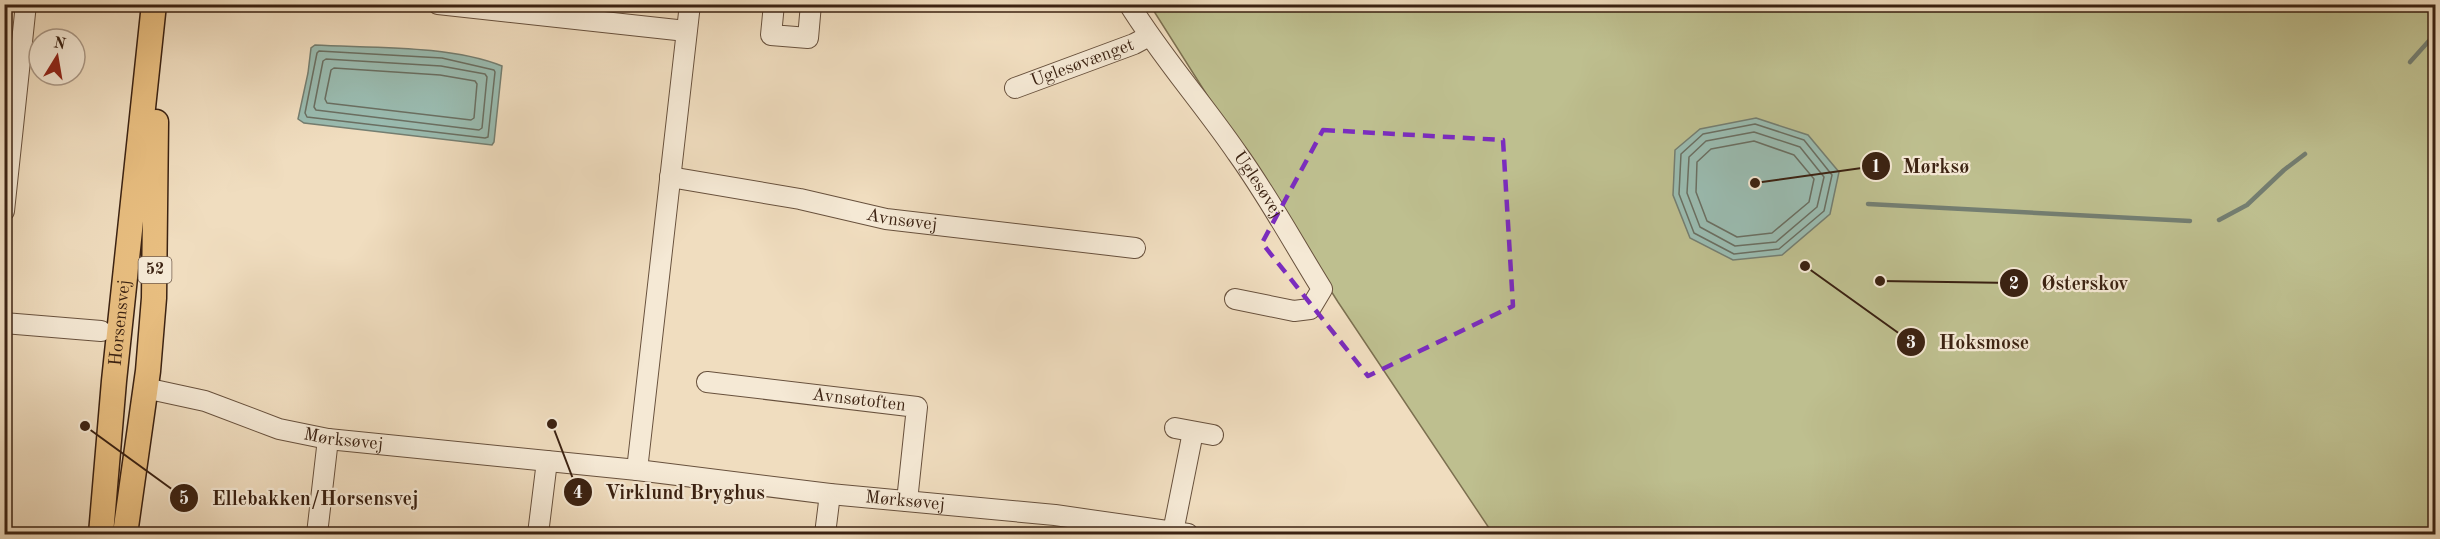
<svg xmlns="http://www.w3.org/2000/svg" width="2440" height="539" font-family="'Old Standard TT',serif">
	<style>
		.green { fill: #bebf8f; stroke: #7c7050; stroke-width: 1.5 }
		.water { fill: #9abcb1; stroke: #747e71; stroke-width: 1.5 }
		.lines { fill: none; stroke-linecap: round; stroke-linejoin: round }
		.shore { stroke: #6a6f62; stroke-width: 1.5 }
		.stream { stroke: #747e71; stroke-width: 4.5 }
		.minor-casing { stroke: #68513d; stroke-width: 22 }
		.major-casing { stroke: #3b2212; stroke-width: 27 }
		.minor { stroke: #f5e9d5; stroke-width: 20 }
		.major { stroke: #e8be80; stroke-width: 24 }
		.marked { fill: none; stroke: #7b2cbf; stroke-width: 4.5; stroke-dasharray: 12 8; stroke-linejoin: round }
		.labels { text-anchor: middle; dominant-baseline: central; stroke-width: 4.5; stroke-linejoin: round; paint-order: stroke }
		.shield { fill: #f5e9d5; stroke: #735e4c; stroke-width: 1.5 }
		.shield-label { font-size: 16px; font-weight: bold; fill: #3b2212 }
		.street-label { font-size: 18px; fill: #3b2212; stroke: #f5e9d5 }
		.leader { fill: none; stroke: #3b2212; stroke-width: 2 }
		.callout-dot { fill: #3b2212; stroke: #f5e9d5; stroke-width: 2 }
		.mark-label { font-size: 18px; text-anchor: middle; font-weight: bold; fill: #fff }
		.callout-label { font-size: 20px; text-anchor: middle; font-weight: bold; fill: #3b2212; stroke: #f5e9d5; stroke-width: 4.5; stroke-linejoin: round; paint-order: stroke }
	</style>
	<rect width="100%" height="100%" fill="#f0ddbf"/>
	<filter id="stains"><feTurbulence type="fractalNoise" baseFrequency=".00333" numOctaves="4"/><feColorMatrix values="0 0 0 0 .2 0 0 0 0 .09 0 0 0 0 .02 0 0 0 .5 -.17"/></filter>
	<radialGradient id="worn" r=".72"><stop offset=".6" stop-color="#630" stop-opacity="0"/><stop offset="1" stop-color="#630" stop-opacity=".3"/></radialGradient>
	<polygon class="green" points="1150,5 2435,5 2435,534 1493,534 1338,302"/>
	<g class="water">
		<path d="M 315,45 C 372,48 450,45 502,66 L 494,142 L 492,145 L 304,123 L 298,119 L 308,73 L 311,48 Z"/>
		<polygon points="1756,118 1808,135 1839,172 1830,214 1782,255 1733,260 1690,238 1673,195 1675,150 1700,129"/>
	</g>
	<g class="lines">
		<g class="shore">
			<polygon points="319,51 442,58 494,70 495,72 488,137 485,138 307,117 305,113 317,53"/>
			<polygon points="326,59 441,66 485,74 487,77 482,128 479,130 316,110 314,107 323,61"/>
			<polygon points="334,68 440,75 475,81 477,84 474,118 471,120 327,103 325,99 331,70"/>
			<polygon points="1755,124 1804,140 1832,175 1824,211 1779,249 1734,254 1694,233 1679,194 1681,154 1703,134"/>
			<polygon points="1754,132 1800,147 1824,177 1817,207 1776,242 1735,246 1700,227 1687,193 1689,157 1706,141"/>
			<polygon points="1754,141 1794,155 1814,179 1809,202 1772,233 1737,237 1707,221 1696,192 1697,162 1711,149"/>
		</g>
		<g class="stream">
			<polyline points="2410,62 2436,33"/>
			<polyline points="1868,204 2190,221"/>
			<polyline points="2219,220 2247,205 2284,170 2305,154"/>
		</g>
		<g class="minor-casing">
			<g id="minor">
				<polyline points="438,4 686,31"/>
				<polyline points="774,4 771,35 808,38 811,4"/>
				<path id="s1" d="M 1129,4 C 1161,56 1202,102 1237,153 C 1268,196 1294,244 1322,289 L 1310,309 L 1294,311 L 1235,299"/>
				<path id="s2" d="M 1015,88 L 1134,44 L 1149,36"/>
				<path id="s3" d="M 670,177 L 800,199 L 886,219 L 1135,248"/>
				<polyline points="4,211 26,4"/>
				<polyline points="4,323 101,331"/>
				<path id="s4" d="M 707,382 L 917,407 L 907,501"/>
				<path id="s5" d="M 145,388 L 205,401 L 279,429 L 328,439 L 637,470 L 830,494 L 1055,515 L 1188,534"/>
				<polyline points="1175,428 1213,435"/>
				<polyline points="637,470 690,4"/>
				<polyline points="1173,532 1193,432"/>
				<polyline points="317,534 328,439"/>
				<polyline points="538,534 547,461"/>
				<polyline points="825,534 830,494"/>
			</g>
		</g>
		<g class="major-casing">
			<g id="major">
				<path id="s6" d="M 101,534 L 114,381 L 154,4"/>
				<polyline points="125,534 148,371 154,298 156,122"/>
			</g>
		</g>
		<use href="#minor" class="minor"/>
		<use href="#major" class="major"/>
	</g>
	<path class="marked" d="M 1323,130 L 1503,140 L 1513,306 L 1368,376 L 1262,243 Z"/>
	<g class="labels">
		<rect class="shield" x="138.5" y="257" width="33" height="26" rx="4.5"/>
		<g class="shield-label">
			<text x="155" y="270">52</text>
		</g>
		<g class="street-label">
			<text stroke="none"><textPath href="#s2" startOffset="72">Uglesøvænget</textPath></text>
			<text stroke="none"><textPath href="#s1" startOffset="222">Uglesøvej</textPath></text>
			<text stroke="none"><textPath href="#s3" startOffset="236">Avnsøvej</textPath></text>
			<text stroke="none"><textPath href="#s6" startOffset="212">Horsensvej</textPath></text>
			<text stroke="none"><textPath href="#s4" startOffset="153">Avnsøtoften</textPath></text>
			<text stroke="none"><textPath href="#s5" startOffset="206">Mørksøvej</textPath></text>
			<text stroke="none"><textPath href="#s5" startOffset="771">Mørksøvej</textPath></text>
		</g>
	</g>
	<path class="leader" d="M1755 183L1876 166M1880 281L2014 283M1805 266L1911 342M552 424L578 492M85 426L184 498"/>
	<g class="callout-dot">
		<circle cx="1755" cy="183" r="6"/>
		<circle cx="1880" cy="281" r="6"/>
		<circle cx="1805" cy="266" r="6"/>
		<circle cx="552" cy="424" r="6"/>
		<circle cx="85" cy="426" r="6"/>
		<circle cx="1876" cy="166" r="15"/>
		<circle cx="2014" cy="283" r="15"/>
		<circle cx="1911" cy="342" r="15"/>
		<circle cx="578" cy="492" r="15"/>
		<circle cx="184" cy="498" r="15"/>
	</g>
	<g class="mark-label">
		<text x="1876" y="172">1</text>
		<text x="2014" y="289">2</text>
		<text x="1911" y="348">3</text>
		<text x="578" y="498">4</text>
		<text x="184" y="504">5</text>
	</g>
	<g class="callout-label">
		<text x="1936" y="173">Mørksø</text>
		<text x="2085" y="290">Østerskov</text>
		<text x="1984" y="349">Hoksmose</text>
		<text x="685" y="499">Virklund Bryghus</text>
		<text x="315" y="505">Ellebakken/Horsensvej</text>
	</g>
	<rect width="2440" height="539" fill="none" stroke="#f0ddbf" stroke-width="24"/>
	<rect x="6" y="6" width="2428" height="527" fill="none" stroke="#3b2212" stroke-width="3"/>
	<rect x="12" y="12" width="2416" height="515" fill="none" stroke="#3b2212" stroke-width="1.5"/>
	<g transform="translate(57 57) rotate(11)"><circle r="28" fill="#f5e9d5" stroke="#ab9987" stroke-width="1.5"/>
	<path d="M0-4.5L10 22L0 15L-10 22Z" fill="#8f2418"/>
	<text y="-9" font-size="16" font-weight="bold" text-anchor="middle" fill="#3b2212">N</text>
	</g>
	<rect width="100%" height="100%" filter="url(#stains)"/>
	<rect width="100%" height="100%" fill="url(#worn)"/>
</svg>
